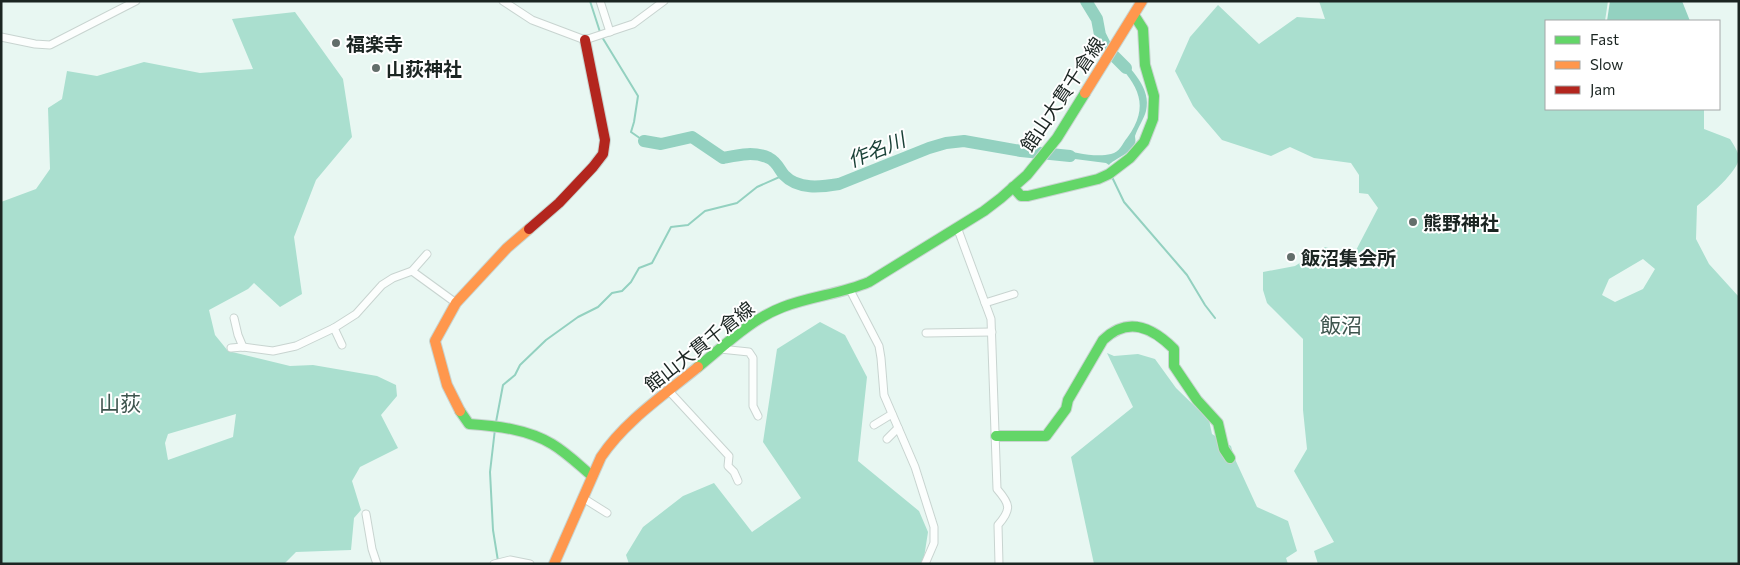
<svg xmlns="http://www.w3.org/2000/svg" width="1740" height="565" font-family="Commissioner,'Noto Sans JP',sans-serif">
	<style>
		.forest { fill: #aadfcf; fill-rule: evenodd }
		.water { fill: #93d1c0 }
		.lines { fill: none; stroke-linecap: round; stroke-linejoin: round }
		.stream { stroke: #93d1c0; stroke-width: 2 }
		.river { stroke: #93d1c0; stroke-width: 12 }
		.street-casing { stroke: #c8d4d0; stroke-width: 9 }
		.fast-casing { stroke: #c8d4d0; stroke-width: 12 }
		.slow-casing { stroke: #c8d4d0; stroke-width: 12 }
		.jam-casing { stroke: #c8d4d0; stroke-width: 12 }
		.street { stroke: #fcfefd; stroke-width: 7 }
		.fast { stroke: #63d668; stroke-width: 10 }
		.slow { stroke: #ff974d; stroke-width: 10 }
		.jam { stroke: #b3261e; stroke-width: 10 }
		.poi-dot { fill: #636e6b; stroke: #fff; stroke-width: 2 }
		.labels { text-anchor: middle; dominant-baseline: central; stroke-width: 4; stroke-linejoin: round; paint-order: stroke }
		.poi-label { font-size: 19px; font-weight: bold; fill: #1b2522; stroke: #fff; text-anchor: start }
		.street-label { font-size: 19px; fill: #1b2522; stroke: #fff }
		.water-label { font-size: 20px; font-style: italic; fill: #183f35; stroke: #fff }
		.quarter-label { font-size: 21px; fill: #3e554e; stroke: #fff }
	</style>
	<rect width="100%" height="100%" fill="#e8f7f2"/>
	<g class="forest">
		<path d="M 1319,1 L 1608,1 L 1605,21 L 1546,21 L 1546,109 L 1704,109 L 1704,129 L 1730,139 C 1733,144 1738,151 1739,157 C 1740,170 1707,198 1697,206 L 1696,239 L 1709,264 L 1739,297 L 1739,564 L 1318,564 L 1314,551 L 1334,542 L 1294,471 L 1307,449 L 1303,410 L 1303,339 L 1267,303 L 1263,290 L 1263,272 L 1295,266 L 1325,247 L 1353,256 L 1378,208 L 1368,194 L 1359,193 L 1359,175 L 1351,163 L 1314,158 L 1290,147 L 1271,156 L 1222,140 L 1193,106 L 1175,71 L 1190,37 L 1218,5 L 1259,44 L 1297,17 L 1325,19 ZM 1643,259 L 1655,269 L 1643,289 L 1615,302 L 1602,295 L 1609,279 Z"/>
		<path d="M 295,12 L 343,79 L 352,137 L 316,180 L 294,237 L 302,294 L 280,307 L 254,283 L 248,289 L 209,310 L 215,335 L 228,351 L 290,366 L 313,365 L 377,376 L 396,385 L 397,396 L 381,415 L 398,448 L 360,467 L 352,481 L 361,510 L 354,518 L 351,550 L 296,552 L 284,564 L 1,564 L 1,202 L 36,189 L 50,169 L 48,108 L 62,99 L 67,71 L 97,76 L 144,62 L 200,73 L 253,69 L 232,19 ZM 236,414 L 233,437 L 168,460 L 165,443 L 168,434 Z"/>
		<polygon points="820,322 845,335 867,377 858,461 919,511 928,532 923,564 629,564 626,555 643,527 683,496 714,483 752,532 801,498 763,442 777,349"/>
		<polygon points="1107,353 1114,356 1138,354 1155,359 1176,388 1209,420 1212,434 1231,446 1234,457 1257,507 1288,521 1297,551 1286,558 1288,564 1094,564 1071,457 1133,407"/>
	</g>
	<g class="water">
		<polygon points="1610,1 1682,1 1690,21 1607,21"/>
		<path d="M 1118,54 C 1130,69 1152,88 1146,111 C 1144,119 1138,127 1135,136 C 1135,138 1136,141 1135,143 C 1132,153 1114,159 1109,165 L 1106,163 L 1067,158 L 1063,160 L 1050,158 L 1057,149 C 1074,152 1095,158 1111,154 C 1120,152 1122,144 1127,138 C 1151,106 1138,85 1114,60 Z"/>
	</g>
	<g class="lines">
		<g class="stream">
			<polyline points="590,1 600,32"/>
			<polyline points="602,37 638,96 634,122 631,132 644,141"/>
			<polyline points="1112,177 1124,202 1187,275 1205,305 1215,318"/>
			<polyline points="496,422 503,385 515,375 520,365 546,340 578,317 598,307 612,293 622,291 631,282 639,268 652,263 671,227 688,225 705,211 737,203 757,187 784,175"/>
			<polyline points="495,429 490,472 493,530 498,561"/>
		</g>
		<g class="river">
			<polyline points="1086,1 1097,19 1100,35 1107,49 1126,68"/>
			<path d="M 644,141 L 661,144 L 692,137 L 723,158 C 738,155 754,151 769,158 C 777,162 779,169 784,175 C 798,190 821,187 839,184 L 929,148 L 946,143 L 964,141 L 1021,151 L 1070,156"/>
		</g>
		<g class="street-casing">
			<g id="street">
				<polyline points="503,1 532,20 585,40 633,24 664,1"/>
				<polyline points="600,1 610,32"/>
				<polyline points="1,37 35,44 50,45 136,1"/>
				<path d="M 957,227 L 991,319 L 997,489 C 1010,504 1012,509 998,525 L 999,564"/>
				<polyline points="412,271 456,303"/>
				<polyline points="850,290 879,346 881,358 884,395 915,467 934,527 934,543 925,564"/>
				<polyline points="985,303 1014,294"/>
				<polyline points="234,318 238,335 243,347"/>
				<polyline points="334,328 342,345"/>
				<polyline points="926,333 992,332"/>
				<polyline points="231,348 243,347 273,351 296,346 334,328 356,314 382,285 393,278 412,271 427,254"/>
				<polyline points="720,349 749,352 753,358 753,406 758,416"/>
				<polyline points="669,391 729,456 728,466 734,472 738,481"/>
				<polyline points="874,425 892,414"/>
				<polyline points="887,439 898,428"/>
				<polyline points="583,498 607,513"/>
				<polyline points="366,514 372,549 377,564"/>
				<polyline points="494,564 510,560 530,564"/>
			</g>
		</g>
		<g class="fast-casing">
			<g id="fast">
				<polyline points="1013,187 1021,196 1028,196 1098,179 1109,174 1130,158 1144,142 1153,119 1154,96 1145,65 1143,29 1134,15"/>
				<path d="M 698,367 C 724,346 751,319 783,307 C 811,296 841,294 869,282 L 984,211 L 1001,198 L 1027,175 L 1057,138 L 1085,93"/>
				<path d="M 460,411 L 469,424 C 497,426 527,429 552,444 C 567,453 579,465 592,476"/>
				<path d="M 996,436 L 1046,436 L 1066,409 L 1068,400 L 1103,340 C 1128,316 1152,327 1174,349 L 1174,366 L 1197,400 L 1218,423 L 1224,449 L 1230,458"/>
			</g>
		</g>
		<g class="slow-casing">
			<g id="slow">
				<polyline points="1085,93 1142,1"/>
				<polyline points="460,411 447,385 435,341 456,303 507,248 529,229"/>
				<path d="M 554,564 L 601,457 C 625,421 664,395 698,367"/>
			</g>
		</g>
		<g class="jam-casing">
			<polyline id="jam" points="529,229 559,203 593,167 603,154 605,140 585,40"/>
		</g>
		<use href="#street" class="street"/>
		<use href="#fast" class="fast"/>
		<use href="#slow" class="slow"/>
		<use href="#jam" class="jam"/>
	</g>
	<g class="poi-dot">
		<circle cx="336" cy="43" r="5"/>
		<circle cx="376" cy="68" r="5"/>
		<circle cx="1413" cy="222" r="5"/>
		<circle cx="1291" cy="257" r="5"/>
	</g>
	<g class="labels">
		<g class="poi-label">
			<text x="346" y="43">福楽寺</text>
			<text x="386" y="68">山荻神社</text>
			<text x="1423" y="222">熊野神社</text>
			<text x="1301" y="257">飯沼集会所</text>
		</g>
		<g class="street-label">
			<text transform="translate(1062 94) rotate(-56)">館山大貫千倉線</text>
			<text transform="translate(699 346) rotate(-38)">館山大貫千倉線</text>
		</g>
		<g class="water-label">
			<text transform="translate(876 149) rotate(-22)">作名川</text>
		</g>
		<g class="quarter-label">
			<text x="1341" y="324">飯沼</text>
			<text x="120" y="402">山荻</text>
		</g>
	</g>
	<rect width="1740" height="565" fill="none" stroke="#1b2522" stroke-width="5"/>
	<rect x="1545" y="20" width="175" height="90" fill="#ffffff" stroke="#a4a8a7"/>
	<rect x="1555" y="36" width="25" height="8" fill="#63d668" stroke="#a4a8a7"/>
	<text x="1590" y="45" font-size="15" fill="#1b2522">Fast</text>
	<rect x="1555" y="61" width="25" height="8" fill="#ff974d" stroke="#a4a8a7"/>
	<text x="1590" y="70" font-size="15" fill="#1b2522">Slow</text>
	<rect x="1555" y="86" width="25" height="8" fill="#b3261e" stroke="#a4a8a7"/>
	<text x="1590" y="95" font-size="15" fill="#1b2522">Jam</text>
</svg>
